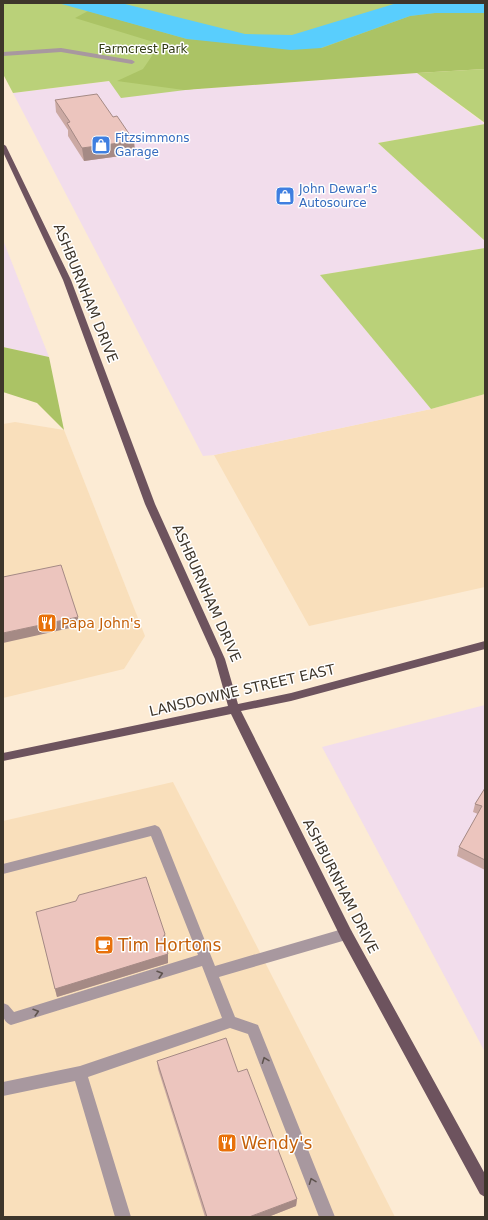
<svg xmlns="http://www.w3.org/2000/svg" width="488" height="1220" font-family="'DejaVu Sans',sans-serif">
	<style>
		.built { fill: #f9dfbb }
		.industrial { fill: #f2ddec }
		.green { fill: #bad179 }
		.forest { fill: #abc365 }
		.water { fill: #59cefd }
		.lines { fill: none; stroke-linecap: round; stroke-linejoin: round }
		.minor { fill: #a8989f; fill-rule: evenodd }
		.major { fill: #6d535e; fill-rule: evenodd }
		.wall { fill: #cba9a3 }
		.shaded-wall { fill: #a58a85 }
		.building { fill: #ecc5be; stroke: #a58a85 }
		.oneway { stroke: #5e534e }
		.labels { text-anchor: middle; dominant-baseline: central; stroke-width: 3; stroke-linejoin: round; paint-order: stroke }
		.far-park-label { font-size: 12px; fill: #313b13; stroke: #fff }
		.far-shop-label { font-size: 12px; fill: #366cbe; stroke: #fff; text-anchor: start }
		.street-label { font-size: 14px; fill: #3e362b; stroke: #fff }
		.food-label { font-size: 14px; fill: #c56008; stroke: #fff; text-anchor: start }
		.near-food-label { font-size: 17px; fill: #c56008; stroke: #fff; text-anchor: start }
	</style>
	<rect width="100%" height="100%" fill="#fcebd4"/>
	<g class="built">
		<polygon points="485,394 485,587 309,626 214,455 431,409"/>
		<polygon points="15,422 64,430 145,636 124,669 3,698 3,424"/>
		<polygon points="173,782 395,1217 3,1217 3,821"/>
	</g>
	<g class="industrial">
		<polygon points="417,73 485,124 378,143 485,241 485,248 321,275 431,409 214,455 203,456 13,93 110,81 184,90"/>
		<polygon points="3,240 49,357 3,347"/>
		<polygon points="485,705 485,1052 322,747"/>
	</g>
	<g class="green">
		<polygon points="3,3 485,3 485,53 121,98 109,81 13,93 3,74"/>
		<polygon points="485,69 485,123 417,73"/>
		<polygon points="485,124 485,241 378,143"/>
		<polygon points="485,248 485,394 431,409 320,275"/>
	</g>
	<g class="forest">
		<polygon points="88,11 187,39 322,48 410,16 435,13 485,13 485,69 417,73 184,90 117,81 143,69 160,44 75,18"/>
		<polygon points="3,347 49,357 64,430 37,403 3,392"/>
	</g>
	<polygon class="water" points="58,3 121,3 245,34 292,35 397,3 485,3 485,13 435,13 410,16 321,48 291,50 187,39"/>
	<g class="lines">
		<g class="minor">
			<polygon points="61,48 132,60 135,62 132,64 61,52 3,56 3,52"/>
			<path d="M 155,825 L 159,827 L 161,830 L 215,966 L 346,928 L 351,930 L 352,934 L 351,938 L 346,940 L 219,977 L 235,1017 L 258,1025 L 335,1217 L 319,1217 L 248,1034 L 230,1028 L 88,1077 L 131,1217 L 115,1217 L 75,1081 L 3,1096 L 3,1082 L 80,1066 L 222,1018 L 202,966 L 11,1025 C 1,1021 3,1012 3,1003 L 8,1005 L 14,1012 L 198,955 L 151,836 L 3,874 L 3,864 Z"/>
		</g>
		<polygon class="major" points="3,144 6,146 71,280 155,504 225,659 238,704 291,693 485,641 485,649 291,701 241,711 351,930 485,1174 485,1197 480,1194 341,938 231,714 3,761 3,753 228,706 215,659 145,504 63,280 3,152"/>
	</g>
	<g class="wall">
		<polygon points="55,100 113,117 134,141 135,154 84,161 68,136 68,130 56,112"/>
		<polygon points="485,788 485,870 457,856 459,847 478,814 473,812 475,804"/>
		<polygon points="36,912 166,942 164,945 168,954 168,963 57,997"/>
		<polygon points="157,1061 238,1072 297,1199 296,1206 268,1217 205,1217 158,1069"/>
	</g>
	<g class="shaded-wall">
		<polygon points="134,141 135,154 84,161 82,148"/>
		<polygon points="78,617 79,626 3,643 3,633"/>
		<polygon points="165,934 166,942 163,948 162,939"/>
		<polygon points="168,954 168,963 57,997 55,989"/>
		<polygon points="297,1199 296,1206 268,1217 249,1217"/>
	</g>
	<g class="building">
		<polygon points="97,94 113,117 117,116 134,141 82,148 67,123 70,122 55,100"/>
		<polygon points="61,565 78,617 3,633 3,577"/>
		<polygon points="485,788 485,860 459,847 482,806 475,804"/>
		<polygon points="146,877 165,934 162,939 168,954 55,989 36,912 76,901 79,895"/>
		<polygon points="226,1038 238,1072 247,1069 297,1199 249,1217 207,1217 157,1061"/>
	</g>
	<defs><path id="oneway-chevron" d="M-2-3.5L2.5 0L-2 3.5" fill="none" stroke-width="1.6" stroke-linecap="round" stroke-linejoin="round"/></defs>
	<g class="oneway">
		<use href="#oneway-chevron" transform="translate(160 974) rotate(-17)"/>
		<use href="#oneway-chevron" transform="translate(36 1012) rotate(-17)"/>
		<use href="#oneway-chevron" transform="translate(265 1060) rotate(-111)"/>
		<use href="#oneway-chevron" transform="translate(312 1181) rotate(-111)"/>
	</g>
	<defs>
		<g id="shop-square" transform="scale(1)"><rect x="-9" y="-9" width="18" height="18" rx="4" fill="#3f7fe0" stroke="#fff"/><path d="M-5-2.5h2.3a2.7 3.5 0 0 1 5.4 0H5L5.5 6h-11ZM-1.5-2.5h3a1.5 2.3 0 0 0-3 0Z" fill="#fff"/></g>
		<g id="restaurant-square" transform="scale(1)"><rect x="-9" y="-9" width="18" height="18" rx="4" fill="#e8710a" stroke="#fff"/><path d="M-5-6h1v4h1v-4h1v4h1v-4h1v5L-1.5 .5V6h-2V.5L-5-1ZM5-6V6H3V1.5H1.5Q1.5-4 5-6Z" fill="#fff"/></g>
		<g id="cafe-square" transform="scale(1)"><rect x="-9" y="-9" width="18" height="18" rx="4" fill="#e8710a" stroke="#fff"/><path d="M-5.5-4.5H6V0H3Q3 3.5 0 3.5H-2.5Q-5.5 3.5-5.5 0ZM3-3.2v2h1.7v-2ZM-6 4.5H4V6H-6Z" fill="#fff"/></g>
	</defs>
	<g fill-rule="evenodd">
		<use href="#shop-square" x="101" y="145"/>
		<use href="#shop-square" x="285" y="196"/>
		<use href="#restaurant-square" x="47" y="623"/>
		<use href="#cafe-square" x="104" y="945"/>
		<use href="#restaurant-square" x="227" y="1143"/>
	</g>
	<g class="labels">
		<g class="far-park-label">
			<text x="143" y="49">Farmcrest Park</text>
		</g>
		<g class="far-shop-label">
			<text x="115" y="138">Fitzsimmons<tspan x="115" dy="14">Garage</tspan></text>
			<text x="299" y="189">John Dewar's<tspan x="299" dy="14">Autosource</tspan></text>
		</g>
		<g class="street-label">
			<text transform="translate(86 293) rotate(68)">ASHBURNHAM DRIVE</text>
			<text transform="translate(207 593) rotate(66)">ASHBURNHAM DRIVE</text>
			<text transform="translate(242 690) rotate(-13)">LANSDOWNE STREET EAST</text>
			<text transform="translate(341 886) rotate(63)">ASHBURNHAM DRIVE</text>
		</g>
		<g class="food-label">
			<text x="61" y="623">Papa John's</text>
		</g>
		<g class="near-food-label">
			<text x="118" y="945">Tim Hortons</text>
			<text x="241" y="1143">Wendy's</text>
		</g>
	</g>
	<rect width="488" height="1220" fill="none" stroke="#3e362b" stroke-width="8"/>
</svg>
